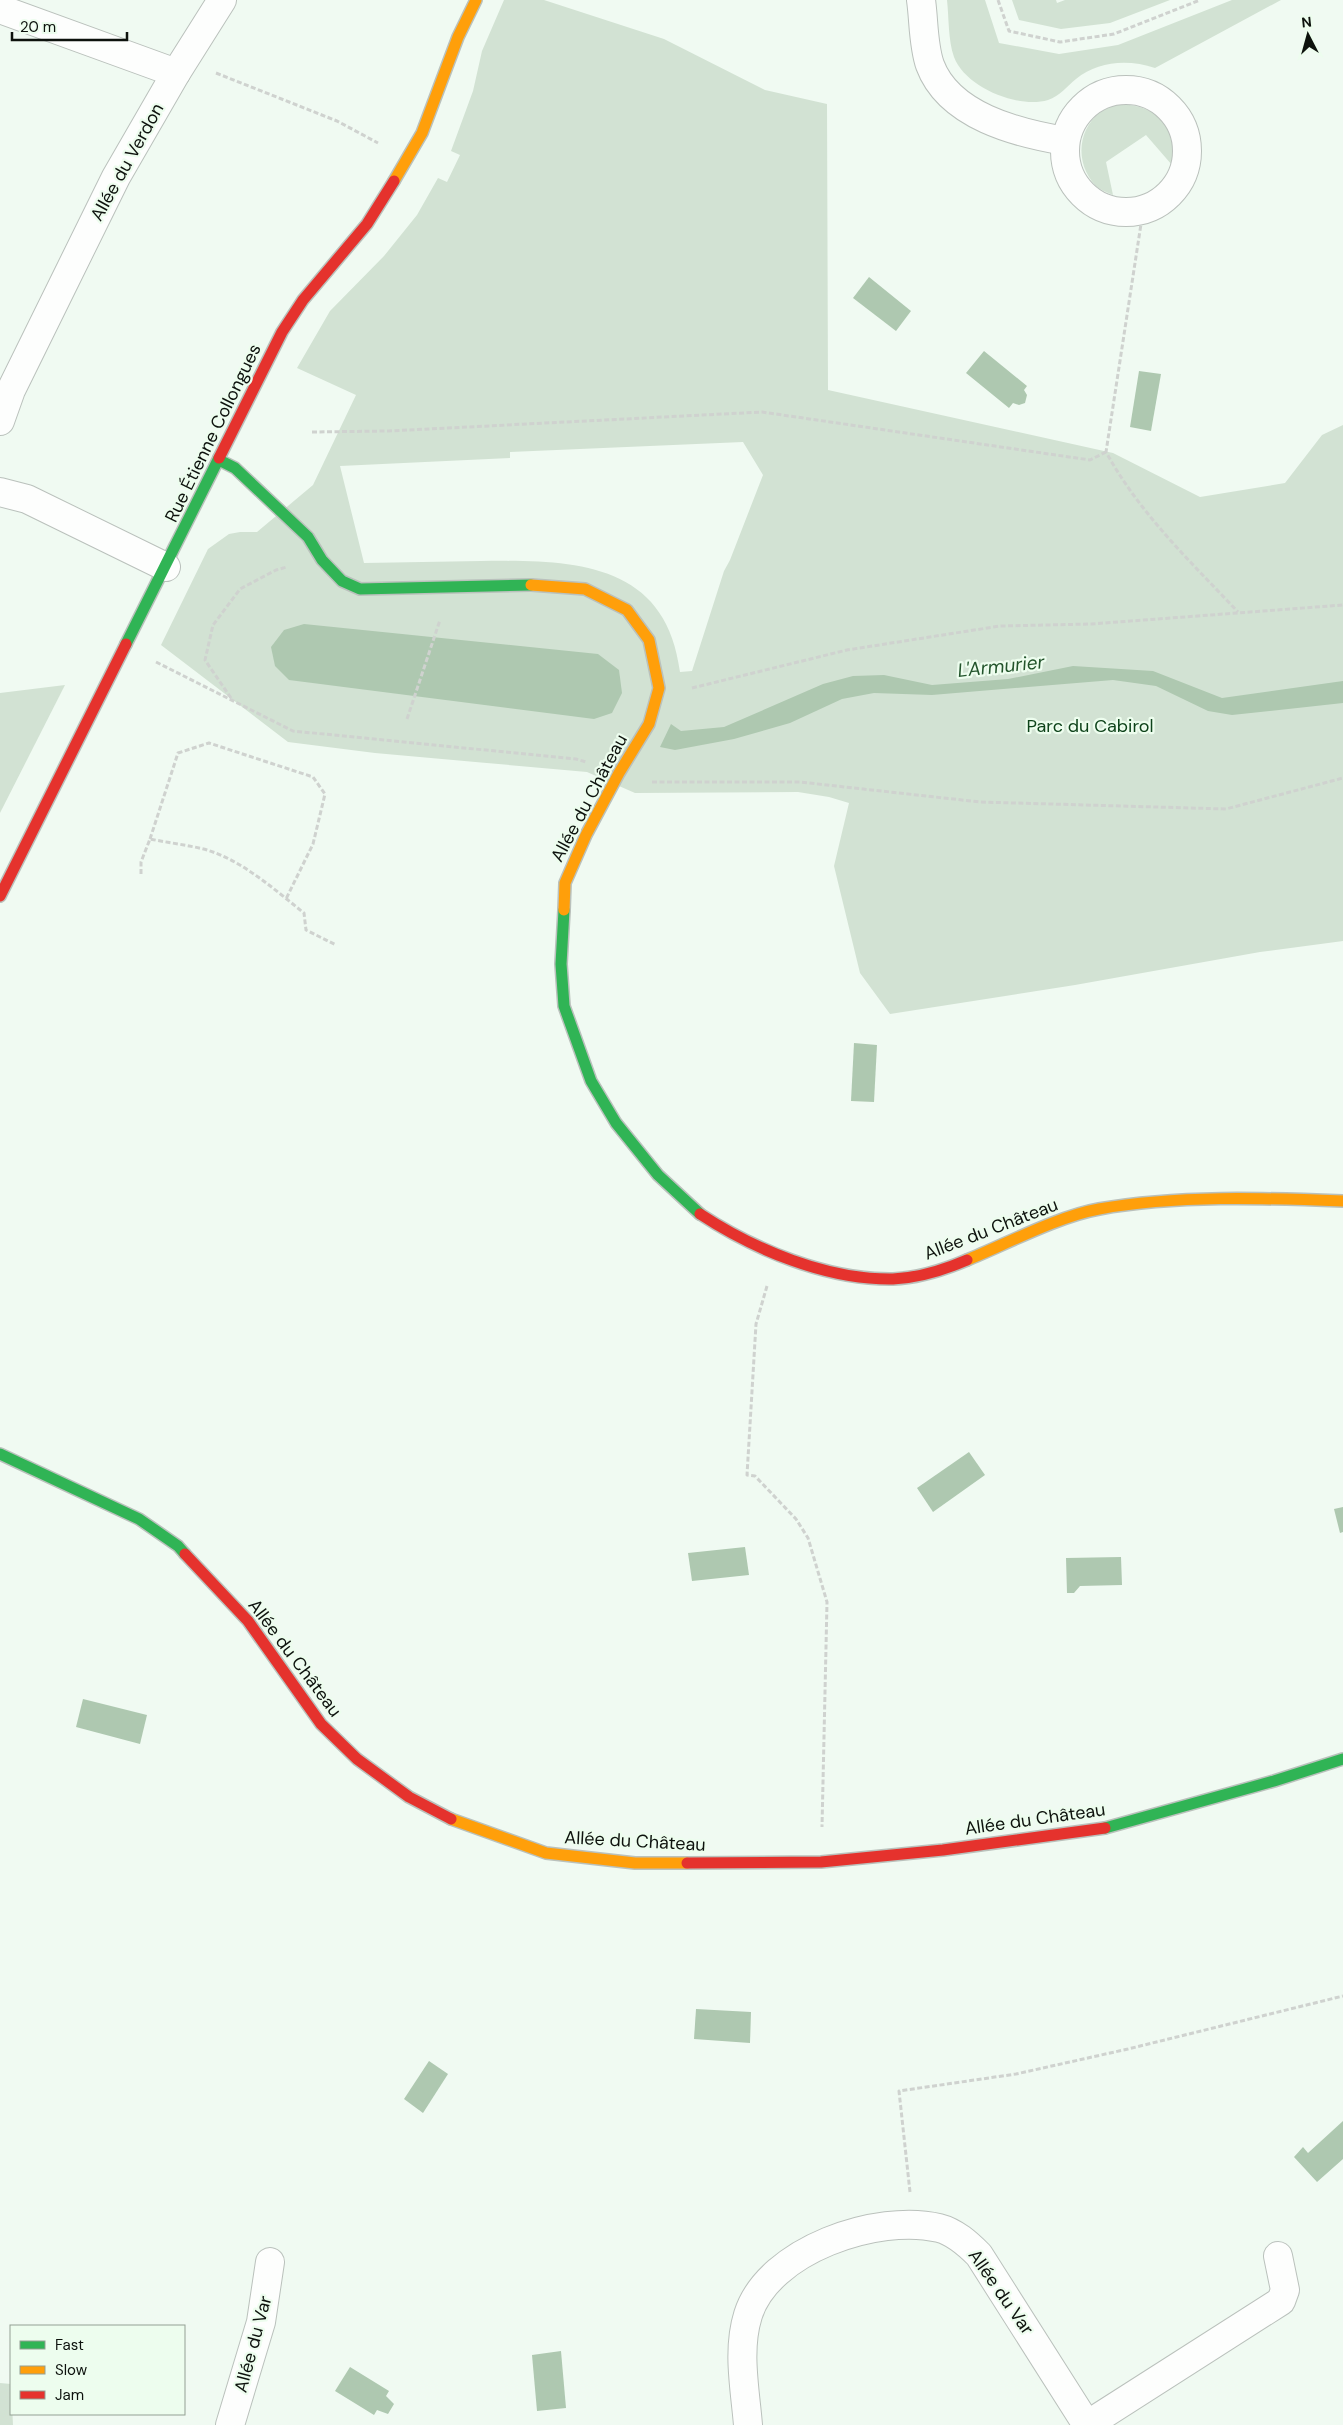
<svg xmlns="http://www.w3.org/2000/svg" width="1343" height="2425" font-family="'DM Sans',sans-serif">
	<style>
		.green { fill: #d2e2d3; fill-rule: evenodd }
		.water { fill: #aec8b0 }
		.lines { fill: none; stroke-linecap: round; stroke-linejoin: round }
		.street-casing { stroke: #bac1bc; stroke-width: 30 }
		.fast-casing { stroke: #bac1bc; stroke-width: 14 }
		.slow-casing { stroke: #bac1bc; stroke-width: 14 }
		.jam-casing { stroke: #bac1bc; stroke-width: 14 }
		.path { stroke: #cfd2cf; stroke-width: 3; stroke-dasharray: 5 2.5; stroke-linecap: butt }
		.street { stroke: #fdfefd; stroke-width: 28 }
		.fast { stroke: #30b455; stroke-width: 11 }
		.slow { stroke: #ff9f0a; stroke-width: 11 }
		.jam { stroke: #e5322d; stroke-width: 11 }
		.labels { text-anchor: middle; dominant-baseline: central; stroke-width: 4.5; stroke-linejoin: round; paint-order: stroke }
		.street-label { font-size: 18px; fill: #0d120d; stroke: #edfdee }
		.park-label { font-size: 18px; fill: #0e431a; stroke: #edfdee }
		.water-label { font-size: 19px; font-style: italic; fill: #22542b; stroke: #edfdee }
	</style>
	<rect width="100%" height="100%" fill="#f0faf2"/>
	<g class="green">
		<path d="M 504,0 L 544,0 L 664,39 L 765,90 L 827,104 L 828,390 L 1113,453 L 1200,497 L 1285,483 L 1322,435 L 1343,425 L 1343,941 L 1260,952 L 1075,985 L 890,1014 L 860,973 L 834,866 L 849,803 L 829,797 L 798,792 L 635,793 L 587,772 L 375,753 L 288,742 L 161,645 L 208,549 L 229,534 L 240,532 L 257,532 L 313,485 L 356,395 L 297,368 L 330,311 L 384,256 L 417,215 L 438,178 L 447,182 L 460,155 L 451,151 L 473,91 L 482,51 ZM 743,442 L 763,475 L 730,560 L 724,571 L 692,671 L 680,672 C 666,561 572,560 481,561 C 442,562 403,562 364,563 L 340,466 L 510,458 L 510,452 Z"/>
		<path d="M 947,0 L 985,0 L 999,43 L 1059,54 L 1118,45 L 1232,0 L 1281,0 L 1155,68 C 1128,59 1098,61 1076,79 C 1067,86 1060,96 1048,100 C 1018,109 965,87 954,57 C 948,40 949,18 947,0 Z"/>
		<polygon points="1012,0 1056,0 1057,3 1065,0 1170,0 1110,23 1061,29 1019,20"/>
		<path d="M 1123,104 C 1161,108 1177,127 1172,165 L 1146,135 L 1106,162 L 1113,195 C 1107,192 1100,190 1096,186 C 1074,163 1077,126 1105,109 C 1110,106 1118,105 1123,104 Z"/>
		<polygon points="65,685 0,813 0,693"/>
		<polygon points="0,2383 11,2384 13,2425 0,2425"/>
	</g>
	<g class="water">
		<polygon points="869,277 911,311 896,331 853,298"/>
		<polygon points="984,351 1027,386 1024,390 1027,395 1025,403 1019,405 1013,403 1009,408 966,373"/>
		<polygon points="1139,371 1161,374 1151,431 1130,427"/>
		<polygon points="304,624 598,654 619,670 622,693 612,713 594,719 289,680 275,666 271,647 284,630"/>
		<polygon points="1073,666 1153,671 1222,698 1343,681 1343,703 1232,715 1208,711 1156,686 1113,680 932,695 874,693 842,699 790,723 734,739 675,750 660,747 671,724 681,731 724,727 823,684 853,676 884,675 932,685 1008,679"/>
		<polygon points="854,1043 877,1045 874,1102 851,1101"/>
		<polygon points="969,1452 985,1475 933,1512 917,1488"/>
		<polygon points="1343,1507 1343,1532 1340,1533 1334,1509"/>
		<polygon points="745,1547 749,1575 692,1581 688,1553"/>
		<polygon points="1121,1557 1122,1585 1080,1586 1074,1593 1067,1593 1066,1558"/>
		<polygon points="83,1699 147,1715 140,1744 76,1727"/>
		<polygon points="696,2009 751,2012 750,2043 694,2039"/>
		<polygon points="429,2061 448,2074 423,2113 404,2099"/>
		<polygon points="1343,2121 1343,2159 1317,2182 1294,2157 1303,2147 1308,2153"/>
		<polygon points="561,2351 566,2408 537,2411 532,2355"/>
		<polygon points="350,2367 389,2391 386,2396 394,2404 388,2414 377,2410 374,2415 335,2391"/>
	</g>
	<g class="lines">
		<g class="street-casing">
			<g id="street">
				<path d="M 921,0 C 924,21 923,45 930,65 C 949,116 1017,133 1065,141"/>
				<polyline points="0,9 176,73"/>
				<circle cx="1126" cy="151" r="61"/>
				<polyline points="0,421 11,390 116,177 176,73 222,0"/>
				<polyline points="0,492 27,499 166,567"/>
				<polyline points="230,2425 261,2322 270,2262"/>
				<path d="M 748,2425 C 745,2389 737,2350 748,2315 C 768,2250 878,2213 939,2228 C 955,2232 968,2244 979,2255 L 1087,2425"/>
				<polyline points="1087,2425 1281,2301 1285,2290 1278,2256"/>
			</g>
		</g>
		<g class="fast-casing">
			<g id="fast">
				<polyline points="219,460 235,468 308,537 322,560 342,581 360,589 531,585"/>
				<polyline points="126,644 219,458"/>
				<polyline points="564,910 561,964 564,1006 591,1081 616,1123 658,1175 700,1214"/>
				<polyline points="0,1454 139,1519 178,1546 185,1554"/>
				<polyline points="1105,1828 1274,1781 1343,1759"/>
			</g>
		</g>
		<g class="slow-casing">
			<g id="slow">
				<polyline points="394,181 422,133 458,37 476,0"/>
				<polyline points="531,585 585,589 627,610 649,640 659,688 649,724 619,773 586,835 565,883 564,910"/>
				<path d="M 967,1260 C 1006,1244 1059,1216 1099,1209 C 1177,1195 1264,1198 1343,1201"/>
				<polyline points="451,1819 546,1853 635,1863 687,1863"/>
			</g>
		</g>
		<g class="jam-casing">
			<g id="jam">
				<polyline points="219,458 282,332 303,300 367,224 394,181"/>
				<polyline points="0,896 126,644"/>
				<path d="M 700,1214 C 755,1250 827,1280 893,1279 C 917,1278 946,1269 967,1260"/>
				<polyline points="185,1554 248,1621 321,1724 357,1759 409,1797 451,1819"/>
				<polyline points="687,1863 821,1862 943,1850 1105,1828"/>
			</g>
		</g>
		<g class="path">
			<polyline points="998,0 1009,31 1060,42 1114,34 1200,0"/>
			<polyline points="216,73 337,121 378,143"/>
			<path d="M 1143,211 L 1106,452 C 1140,514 1190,561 1238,612"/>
			<polyline points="312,432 389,431 762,412 1090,460 1106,452"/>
			<polyline points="156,662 293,731 576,759 586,762"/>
			<polyline points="692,688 847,650 1000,626 1091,624 1343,605"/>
			<polyline points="231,698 205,660 213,625 240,589 276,570 287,567"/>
			<polyline points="407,719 440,620"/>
			<polyline points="652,782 800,782 980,802 1226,809 1343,778"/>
			<polyline points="150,839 178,753 209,743 313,777 325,794 313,844 286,899"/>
			<path d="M 141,874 L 141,862 L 150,839 C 169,843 189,845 207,850 C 243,861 275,890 304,913 L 306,930 L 336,945"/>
			<polyline points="767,1286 756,1324 747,1475 755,1476 796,1519 808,1538 827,1602 822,1827"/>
			<polyline points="910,2192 899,2091 1016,2074 1128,2049 1343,1996"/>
		</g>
		<use href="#street" class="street"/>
		<use href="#fast" class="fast"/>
		<use href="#slow" class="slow"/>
		<use href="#jam" class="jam"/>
	</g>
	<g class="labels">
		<g class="street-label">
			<text transform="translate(127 162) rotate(-61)">Allée du Verdon</text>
			<text transform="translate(213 433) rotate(-64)">Rue Étienne Collongues</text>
			<text transform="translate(589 798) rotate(-62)">Allée du Château</text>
			<text transform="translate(991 1229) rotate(-21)">Allée du Château</text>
			<text transform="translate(295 1658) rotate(53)">Allée du Château</text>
			<text transform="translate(1035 1819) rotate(-8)">Allée du Château</text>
			<text transform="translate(635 1841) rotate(3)">Allée du Château</text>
			<text transform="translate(1001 2292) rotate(55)">Allée du Var</text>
			<text transform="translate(253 2344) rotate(-75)">Allée du Var</text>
		</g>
		<g class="park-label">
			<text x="1090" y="726">Parc du Cabirol</text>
		</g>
		<g class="water-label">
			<text transform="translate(1001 666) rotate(-6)">L'Armurier</text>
		</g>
	</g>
	<rect x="10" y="2325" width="175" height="90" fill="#edfdee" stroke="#939f94"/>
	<rect x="20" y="2341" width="25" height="8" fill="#30b455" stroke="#939f94"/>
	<text x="55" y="2350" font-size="15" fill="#0d120d">Fast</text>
	<rect x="20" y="2366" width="25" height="8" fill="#ff9f0a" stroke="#939f94"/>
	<text x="55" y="2375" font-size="15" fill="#0d120d">Slow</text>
	<rect x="20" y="2391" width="25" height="8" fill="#e5322d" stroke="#939f94"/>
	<text x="55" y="2400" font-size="15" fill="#0d120d">Jam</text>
	<g transform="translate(1308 35) rotate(354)" stroke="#edfdee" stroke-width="4" paint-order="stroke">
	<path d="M0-4L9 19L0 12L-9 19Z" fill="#0d120d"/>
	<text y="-8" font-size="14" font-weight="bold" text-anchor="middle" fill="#0d120d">N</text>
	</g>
	<path d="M12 32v8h115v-8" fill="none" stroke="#0d120d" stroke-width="2.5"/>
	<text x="20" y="32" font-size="15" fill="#0d120d" stroke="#edfdee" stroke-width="4" paint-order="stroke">20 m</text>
</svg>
